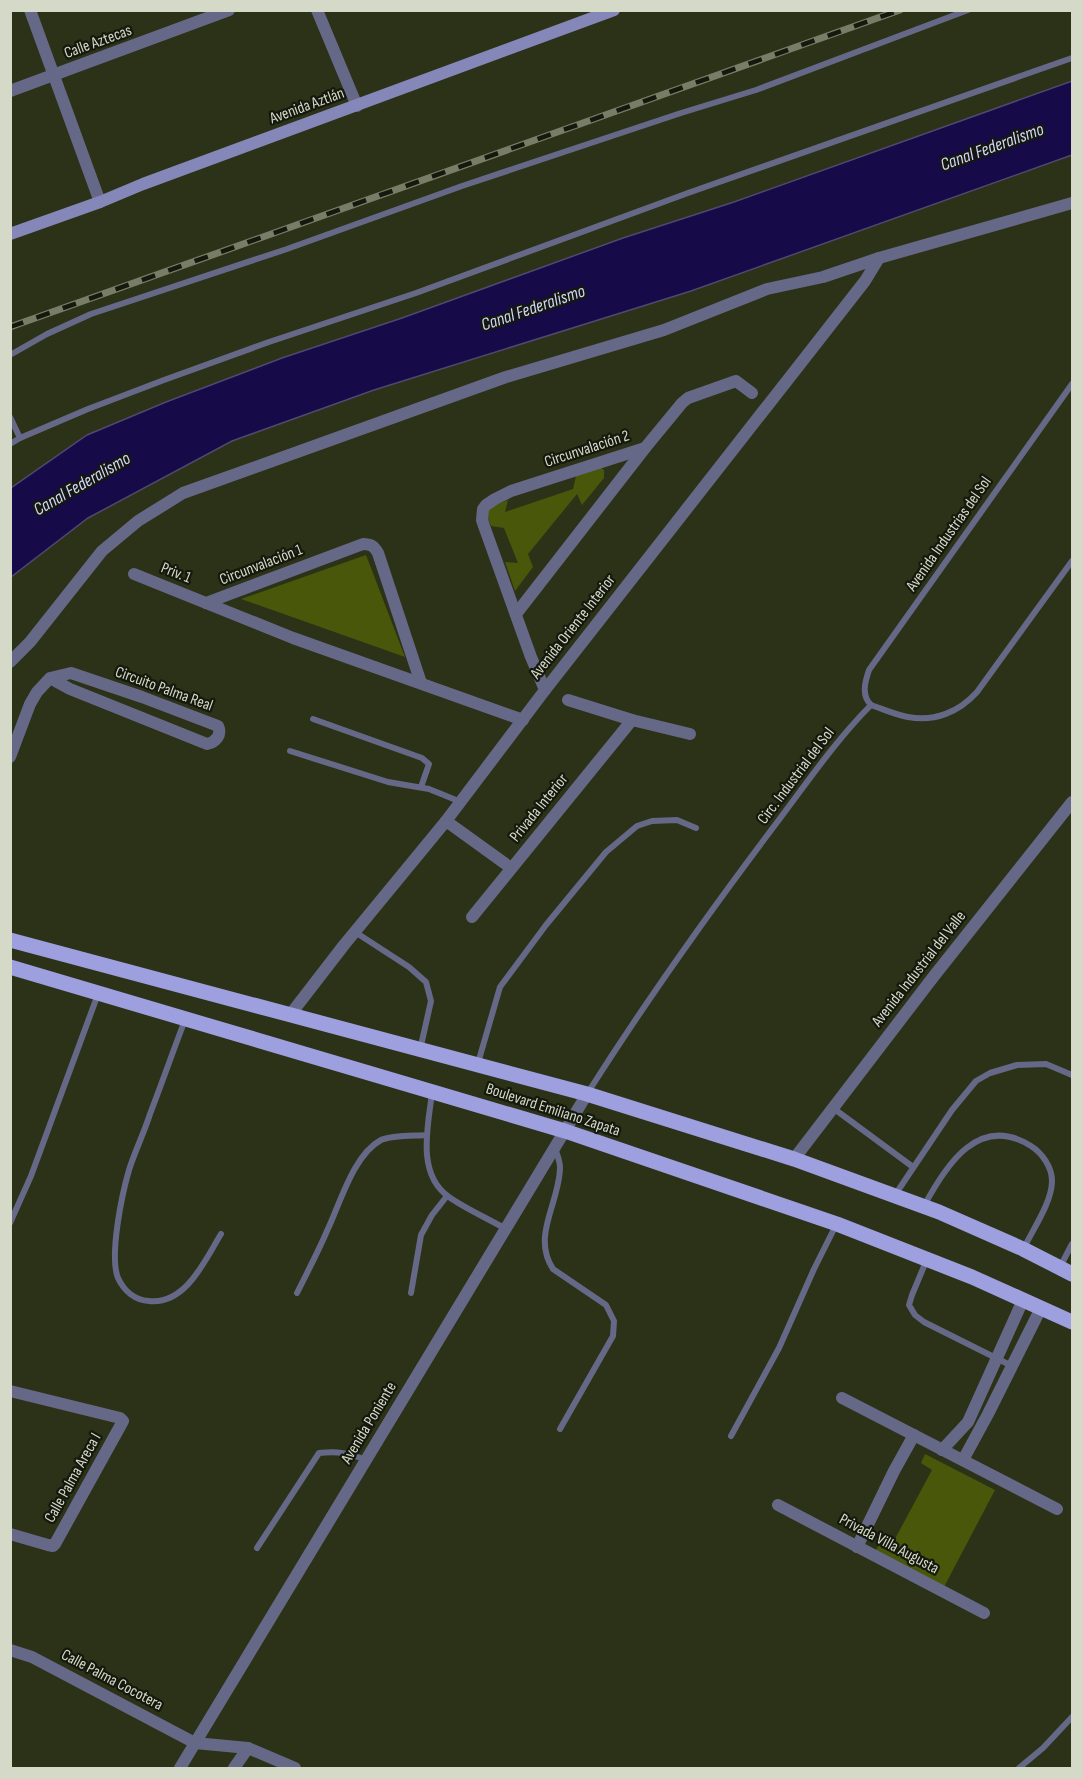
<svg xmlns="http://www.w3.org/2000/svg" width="1083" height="1779" font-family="'Sofia Sans Condensed',sans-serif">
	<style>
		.green { fill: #48570a }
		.water { fill: #170a49; stroke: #50486f; stroke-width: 1.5 }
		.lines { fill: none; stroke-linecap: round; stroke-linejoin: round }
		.service { stroke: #666887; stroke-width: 6 }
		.minor { stroke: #666887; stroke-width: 12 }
		.secondary { stroke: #8587b8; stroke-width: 12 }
		.primary { stroke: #9d9fde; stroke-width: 15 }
		.rail-casing { stroke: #777d67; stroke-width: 7 }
		.rail { stroke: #15190d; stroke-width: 4.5; stroke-dasharray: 14; stroke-linecap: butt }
		.labels { text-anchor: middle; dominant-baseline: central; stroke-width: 4.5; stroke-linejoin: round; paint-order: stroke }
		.street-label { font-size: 16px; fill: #d4d9c8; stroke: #15190d }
		.water-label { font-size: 18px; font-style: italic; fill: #d1d4fc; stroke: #15190d }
	</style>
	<rect width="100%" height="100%" fill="#2b3217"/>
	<g class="green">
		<polygon points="599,466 604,470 604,478 582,505 577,494 528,554 533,567 515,591 505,562 518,563 504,528 491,526 484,509 508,500 505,512 573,489 576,476"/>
		<polygon points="366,555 405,657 241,599"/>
		<polygon points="925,1454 995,1490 944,1587 875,1551 879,1545 889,1550 932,1470 921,1463"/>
	</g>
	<polygon class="water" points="1072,81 1072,155 691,291 374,390 232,441 88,518 11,577 11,488 87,435 166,402 282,358 402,318 623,238 734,202"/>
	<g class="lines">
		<g class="service">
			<polyline points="10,355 47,334 91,314 287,249 462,186 681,113 756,90 968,10"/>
			<polyline points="10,417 20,438"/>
			<polyline points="10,444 20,438 88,409 164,380 269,342 416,293 688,193 1072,58"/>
			<path d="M 871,705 C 861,695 865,682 869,670 L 1072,384"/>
			<path d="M 871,705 C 883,709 896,715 908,717 C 935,722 959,712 977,692 L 1072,561"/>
			<polyline points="313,719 422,758 429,764 421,787"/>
			<polyline points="290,751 388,782 429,789 461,802"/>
			<polyline points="355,932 409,967 426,982 431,1001 420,1050"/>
			<path d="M 185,1020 C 173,1051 162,1083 150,1114 C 144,1133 135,1151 129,1170 C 122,1194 109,1256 118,1278 C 124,1291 135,1300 149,1301 C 186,1305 205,1260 221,1234"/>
			<polyline points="478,1063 500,987 546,925 606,852 637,826 652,821 677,820 696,828"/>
			<path d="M 432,1093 C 428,1126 416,1174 449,1197 C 466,1209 487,1218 506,1229"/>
			<path d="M 587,1094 C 644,1004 705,918 769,833 C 802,790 833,743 871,705"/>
			<polyline points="833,1108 913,1167"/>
			<path d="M 555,1148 C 557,1154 560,1161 560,1167 C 560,1202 531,1236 553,1269 L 606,1305 L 614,1321 L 613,1336 L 560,1429"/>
			<polyline points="895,1195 952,1110 976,1081 990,1073 1017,1065 1046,1064 1072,1075"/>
			<path d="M 924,1206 C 946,1165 979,1113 1031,1146 C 1042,1153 1052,1167 1052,1181 C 1052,1202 1033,1229 1024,1248"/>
			<polyline points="10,1223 31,1176 98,994"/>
			<polyline points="927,1259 912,1295 909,1305 915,1315 924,1322 1012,1366"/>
			<polyline points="1060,1267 1072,1244"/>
			<path d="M 297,1293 C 307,1273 318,1252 327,1231 C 340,1204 353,1155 381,1140 C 392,1135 414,1136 427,1135"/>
			<polyline points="411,1293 421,1235 432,1215 447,1196"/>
			<polyline points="731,1436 779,1348 814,1269 836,1225"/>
			<path d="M 257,1548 L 319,1453 C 339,1451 348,1453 366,1460"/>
			<polyline points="1019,1768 1043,1748 1072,1717"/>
		</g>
		<g class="minor">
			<polyline points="30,10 100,202"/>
			<polyline points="317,10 357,106"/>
			<polyline points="10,91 229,10"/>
			<polyline points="134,574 293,638 523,720"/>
			<path d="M 206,603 L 363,544 C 371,544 374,546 378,553 L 421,683"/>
			<polyline points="516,614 645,448 682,403 688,398 736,381 752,393"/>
			<polyline points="10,662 30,642 102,551 138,521 183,493 506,377 664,330 767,289 823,277 879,258 1072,203"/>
			<polyline points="545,690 531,657 484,526 482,520 483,509 486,505 495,499 511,491 645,448"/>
			<polyline points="568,700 632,720 690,734"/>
			<path d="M 10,757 L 30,704 L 37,692 L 50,678 L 71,673 L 142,697 L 218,726 C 222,735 216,742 207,744 L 70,689 L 50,678"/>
			<polyline points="446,821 511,868"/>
			<polyline points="472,917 632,720"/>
			<polyline points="290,1015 344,945 446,821 545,690 865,281 879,258"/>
			<polyline points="794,1159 934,976 1072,802"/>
			<polyline points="10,1391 120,1418 123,1421 55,1544 53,1546 48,1545 10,1534"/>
			<polyline points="842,1398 1057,1509"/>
			<polyline points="942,1450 968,1422 1023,1300"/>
			<polyline points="963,1460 988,1414 1041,1308"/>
			<polyline points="778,1505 984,1613"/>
			<polyline points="857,1547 894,1471 914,1435"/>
			<polyline points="10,1650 32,1657 195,1743 248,1748 295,1768"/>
			<polyline points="180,1768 587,1094"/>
			<polyline points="234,1768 248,1748"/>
		</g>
		<polyline class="secondary" points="10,234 100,202 143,184 614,10"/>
		<g class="primary">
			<polyline points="10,940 587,1094 794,1159 939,1212 1023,1249 1072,1274"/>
			<polyline points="10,967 565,1131 837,1224 972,1277 1072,1322"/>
		</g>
		<g class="rail-casing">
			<polyline id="rail" points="10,327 900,10"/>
		</g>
		<use href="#rail" class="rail"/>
	</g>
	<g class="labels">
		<g class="street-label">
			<text transform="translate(98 42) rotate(-20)">Calle Aztecas</text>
			<text transform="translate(307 106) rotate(-20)">Avenida Aztlán</text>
			<text transform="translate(587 449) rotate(-18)">Circunvalación 2</text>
			<text transform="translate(949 534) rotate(-55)">Avenida Industrias del Sol</text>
			<text transform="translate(261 565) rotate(-21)">Circunvalación 1</text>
			<text transform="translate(176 573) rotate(22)">Priv. 1</text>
			<text transform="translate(573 627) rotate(-52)">Avenida Oriente Interior</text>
			<text transform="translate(164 689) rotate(20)">Circuito Palma Real</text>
			<text transform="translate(796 776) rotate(-53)">Circ. Industrial del Sol</text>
			<text transform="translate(539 808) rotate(-51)">Privada Interior</text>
			<text transform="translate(919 969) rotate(-52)">Avenida Industrial del Valle</text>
			<text transform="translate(553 1110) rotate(18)">Boulevard Emiliano Zapata</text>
			<text transform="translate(369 1423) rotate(-59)">Avenida Poniente</text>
			<text transform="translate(73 1478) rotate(-61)">Calle Palma Areca I</text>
			<text transform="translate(889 1544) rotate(28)">Privada Villa Augusta</text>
			<text transform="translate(112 1680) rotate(28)">Calle Palma Cocotera</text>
		</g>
		<g class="water-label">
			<text transform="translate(992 147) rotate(-20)">Canal Federalismo</text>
			<text transform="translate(533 308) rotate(-19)">Canal Federalismo</text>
			<text transform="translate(82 484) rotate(-30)">Canal Federalismo</text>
		</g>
	</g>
	<rect width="1083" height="1779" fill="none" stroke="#d4d9c8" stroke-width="24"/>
</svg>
